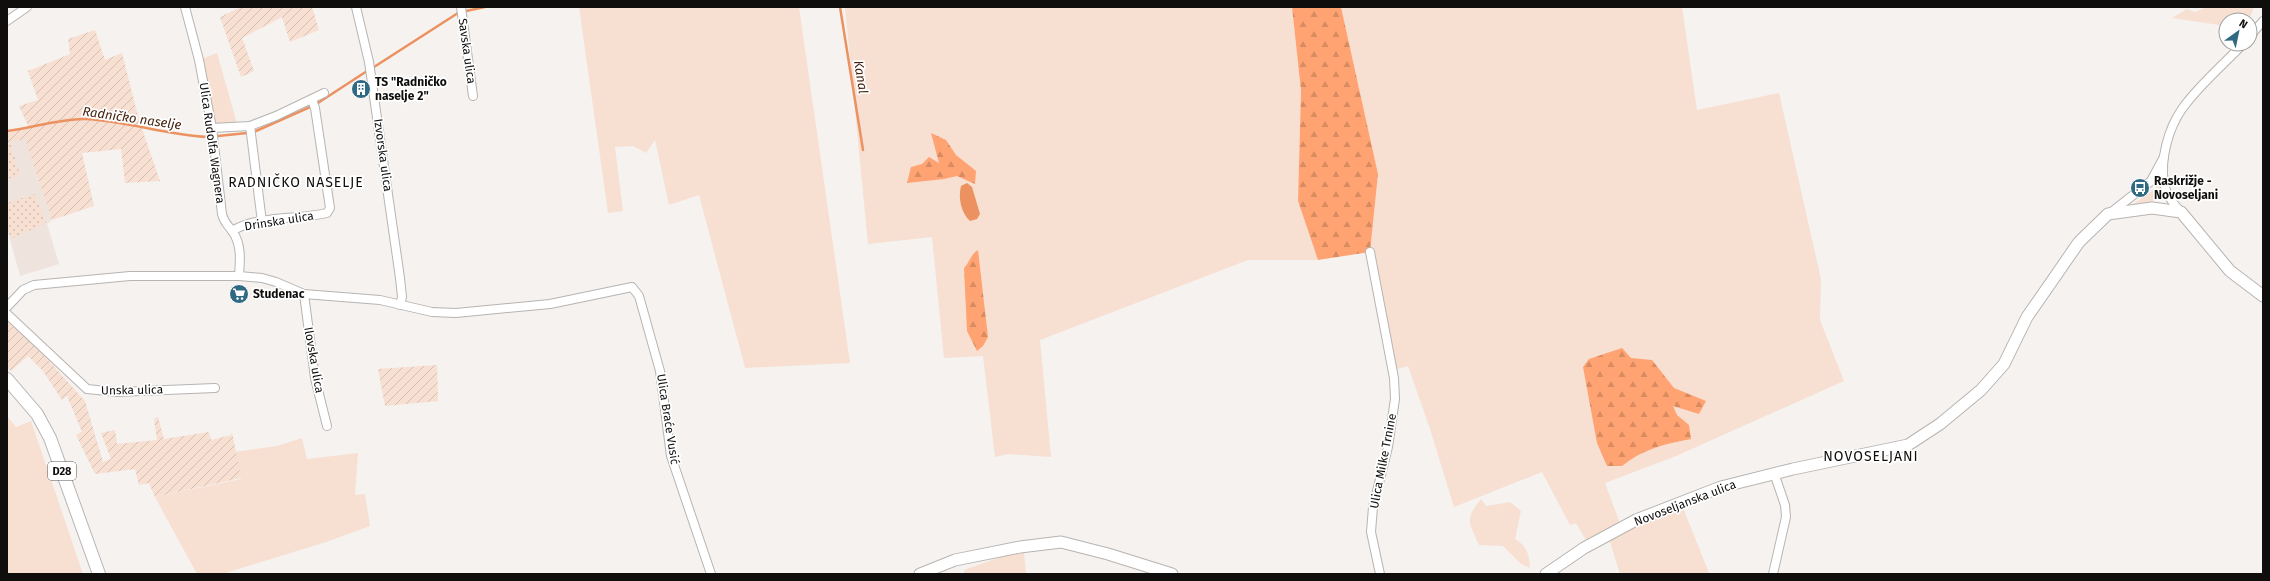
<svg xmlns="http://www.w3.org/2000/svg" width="2270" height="581" font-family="'Fira Sans',sans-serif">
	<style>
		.built { fill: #eee3dd }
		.grass { fill: #f7dfd2 }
		.forest { fill: url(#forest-firs) }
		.park { fill: url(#park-dots) }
		.garden { fill: url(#garden-furrows) }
		.water { fill: #ec9261 }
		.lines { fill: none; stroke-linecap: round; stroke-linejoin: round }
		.stream { stroke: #ec9261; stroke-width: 2.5 }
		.street-casing { stroke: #b7b4b2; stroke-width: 10 }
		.secondary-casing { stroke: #b7b4b2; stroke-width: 13 }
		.primary-casing { stroke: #b7b4b2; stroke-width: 14 }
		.street { stroke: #fff; stroke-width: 8 }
		.secondary { stroke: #fff; stroke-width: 11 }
		.primary { stroke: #fff; stroke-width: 12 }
		.labels { text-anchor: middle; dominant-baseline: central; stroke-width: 3.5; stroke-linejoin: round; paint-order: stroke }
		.shield { fill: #fff; stroke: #575656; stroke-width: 1 }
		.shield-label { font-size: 11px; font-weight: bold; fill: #0f0e0d }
		.street-label { font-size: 12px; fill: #0f0e0d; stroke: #fff }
		.poi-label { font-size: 12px; font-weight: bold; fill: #0f0e0d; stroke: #fff; text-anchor: start }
		.water-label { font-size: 13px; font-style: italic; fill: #46230e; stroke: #fff }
		.quarter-label { font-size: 14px; letter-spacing: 1px; fill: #0f0e0d; stroke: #fff }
	</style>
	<defs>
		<pattern id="forest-firs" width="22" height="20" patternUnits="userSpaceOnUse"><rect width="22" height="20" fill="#fea371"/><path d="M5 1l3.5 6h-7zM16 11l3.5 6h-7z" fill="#d88b61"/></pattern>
		<pattern id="park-dots" width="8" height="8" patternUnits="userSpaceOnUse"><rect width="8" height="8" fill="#f7dfd2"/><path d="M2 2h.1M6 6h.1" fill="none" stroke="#d3beb3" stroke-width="1.8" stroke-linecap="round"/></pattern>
		<pattern id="garden-furrows" width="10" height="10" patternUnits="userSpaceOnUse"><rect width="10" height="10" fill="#f7dfd2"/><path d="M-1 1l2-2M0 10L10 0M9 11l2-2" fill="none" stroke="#d3beb3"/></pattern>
	</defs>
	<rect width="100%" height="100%" fill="#f6f2f0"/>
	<polygon class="built" points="25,138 52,220 47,224 59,264 20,276 7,228 7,143"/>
	<g class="grass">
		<polygon points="579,7 799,7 850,363 745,368 699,195 669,205 655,140 646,153 633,146 615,147 623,211 608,213"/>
		<polygon points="845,7 1292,7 1301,91 1298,201 1318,260 1248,260 1040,340 1051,457 1009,454 995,457 983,356 944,358 932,237 868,244"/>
		<polygon points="1341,7 1682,7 1697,110 1779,93 1821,279 1820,320 1844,381 1676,456 1605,483 1620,523 1586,540 1576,523 1570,525 1542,472 1454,507 1430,429 1408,366 1393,370 1370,252 1378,174"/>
		<polygon points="2207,7 2254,7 2249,20 2226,20 2226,26 2172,18 2187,9 2195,12"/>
		<polygon points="217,53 238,127 212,128 199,60"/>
		<path d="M 2164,177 L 2168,191 C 2158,202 2146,204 2132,205 L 2155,189 Z"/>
		<polygon points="7,416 16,427 31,421 83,574 7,574"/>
		<polygon points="302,438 307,459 358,453 355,495 365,494 370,526 326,542 222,574 197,574 155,497 241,479 234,452 277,446"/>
		<path d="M 1481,499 L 1486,506 L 1510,502 L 1521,511 L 1515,539 C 1527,546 1529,554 1530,568 L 1521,564 L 1503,546 L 1479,545 C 1469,522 1464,520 1481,499 Z"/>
		<polygon points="1681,503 1709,573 1737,574 1620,574 1608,535"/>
		<polygon points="1024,553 1026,574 965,574 964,570 1009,554"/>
	</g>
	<g class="forest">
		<polygon points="1292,7 1341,7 1378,174 1370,252 1318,260 1298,201 1301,91"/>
		<polygon points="931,133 946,140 956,155 976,171 975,184 957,176 944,179 907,183 911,167 922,164 929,157 939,163"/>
		<path d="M 978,250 L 988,337 L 983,346 L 977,351 L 967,331 L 964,268 C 970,262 970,255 978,250 Z"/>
		<path d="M 1622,348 L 1631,358 L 1652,360 L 1674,388 L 1706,401 L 1699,414 L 1673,406 L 1677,415 L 1689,425 L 1691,439 C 1667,443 1641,450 1622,466 L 1607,466 L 1597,443 L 1583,367 L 1589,359 Z"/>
	</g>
	<g class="park">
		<polygon points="10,143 20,175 7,179 7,144"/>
		<polygon points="35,194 46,223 11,239 7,227 7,203"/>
	</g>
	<g class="garden">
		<polygon points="241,7 312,7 319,30 290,42 282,17 242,38 254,71 241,77 220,17"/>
		<polygon points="95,30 105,60 122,53 139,120 160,181 125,183 121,149 82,153 94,206 52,220 25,139 7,143 7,131 29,128 19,106 38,100 28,71 70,54 68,39"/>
		<polygon points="7,321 39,350 85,401 103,462 111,459 101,433 115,430 117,444 157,440 154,419 158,417 164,439 209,432 211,440 231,435 232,432 241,478 155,497 149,483 139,485 135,469 95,474 76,435 82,432 67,396 62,400 43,371 28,356 11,371 7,368"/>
		<polygon points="437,365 438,401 385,406 378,369"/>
	</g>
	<path class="water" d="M 967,183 L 972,187 L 980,214 L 977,219 L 970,221 C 961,213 958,198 961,186 Z"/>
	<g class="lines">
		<g class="stream">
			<polyline points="840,7 863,150"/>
			<polyline points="466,11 485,7"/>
			<polyline points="374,67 458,13"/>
			<polyline points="318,103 367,71"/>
			<path d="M 7,131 C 31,128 63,118 86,119 C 127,121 166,135 207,137"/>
			<polyline points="256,131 310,107"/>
			<polyline points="218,136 247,133"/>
		</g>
		<g class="street-casing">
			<g id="street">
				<path d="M 185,7 L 199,60 L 212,128 L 222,214 C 224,223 228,225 233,232 C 242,246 240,261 239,276"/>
				<polyline points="356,7 369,62 400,278 402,297 400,305"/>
				<polyline points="461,7 473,96"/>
				<polyline points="7,21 27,7"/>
				<polyline points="2250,36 2263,21"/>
				<polyline points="250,126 262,222"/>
				<polyline points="212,128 250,126 276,116 324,93"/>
				<path d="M 2181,212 C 2173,204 2166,194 2164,183 C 2160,160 2168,129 2182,109 C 2197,87 2224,64 2243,44"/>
				<polyline points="2109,214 2151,181 2164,157"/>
				<path d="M 232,231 C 259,215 297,220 327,213 L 330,208 L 315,108 L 312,100"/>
				<polyline points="1370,252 1394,378 1395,399 1388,447 1373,507 1371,532 1380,574"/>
				<polyline points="304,294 315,378 327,426"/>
				<polyline points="7,307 23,290 34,285 130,276 239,276 262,278 276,282 304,294 380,300 432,312 456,313 550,304 632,287 639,296 660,371 671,456 711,574"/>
				<polyline points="7,314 87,389 117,392 215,388"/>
				<polyline points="1773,574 1786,517 1785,505 1774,473"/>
			</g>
		</g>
		<g class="secondary-casing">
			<g id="secondary">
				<polyline points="920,574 955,560 1020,547 1061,542 1108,554 1172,574"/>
				<polyline points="1546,574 1584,548 1636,520 1721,487 1793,469 1908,445 1940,424 1981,390 2004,364 2027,317 2079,242 2108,214 2152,208 2181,212 2230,271 2263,296"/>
			</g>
		</g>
		<g class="primary-casing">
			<polyline id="primary" points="7,379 37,414 50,438 99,574"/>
		</g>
		<use href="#street" class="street"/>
		<use href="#secondary" class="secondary"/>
		<use href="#primary" class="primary"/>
	</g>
	<defs>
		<g id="building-disc" transform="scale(1)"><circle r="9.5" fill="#2f6982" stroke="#fff"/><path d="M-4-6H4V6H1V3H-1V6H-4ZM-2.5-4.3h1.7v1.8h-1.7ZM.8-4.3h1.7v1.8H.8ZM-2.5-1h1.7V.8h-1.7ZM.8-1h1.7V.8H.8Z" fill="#fff"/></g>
		<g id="bus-disc" transform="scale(1)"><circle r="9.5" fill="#2f6982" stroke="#fff"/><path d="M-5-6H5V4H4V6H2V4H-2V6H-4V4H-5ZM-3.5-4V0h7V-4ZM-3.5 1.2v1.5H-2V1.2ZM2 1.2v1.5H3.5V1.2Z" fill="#fff"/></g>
		<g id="supermarket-disc" transform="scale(1)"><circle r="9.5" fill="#2f6982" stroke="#fff"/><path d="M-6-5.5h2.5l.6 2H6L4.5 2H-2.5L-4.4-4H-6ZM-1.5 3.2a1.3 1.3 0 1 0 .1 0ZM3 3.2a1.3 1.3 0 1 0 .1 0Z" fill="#fff"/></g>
	</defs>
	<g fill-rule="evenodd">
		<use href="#building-disc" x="361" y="89"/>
		<use href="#bus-disc" x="2140" y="188"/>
		<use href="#supermarket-disc" x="239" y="294"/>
	</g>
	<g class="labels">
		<rect class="shield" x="48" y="462" width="28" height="18" rx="3"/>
		<g class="shield-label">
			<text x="62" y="471">D28</text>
		</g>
		<g class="street-label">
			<text transform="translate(467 51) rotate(82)">Savska ulica</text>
			<text transform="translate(212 143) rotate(82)">Ulica Rudolfa Wagnera</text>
			<text transform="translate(383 155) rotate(82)">Izvorska ulica</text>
			<text transform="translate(279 221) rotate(-9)">Drinska ulica</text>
			<text transform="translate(314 360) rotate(80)">Ilovska ulica</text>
			<text transform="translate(132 390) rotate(-1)">Unska ulica</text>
			<text transform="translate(668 419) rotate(81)">Ulica Braće Vusić</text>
			<text transform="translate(1383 461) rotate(-79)">Ulica Milke Trnine</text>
			<text transform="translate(1685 503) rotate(-21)">Novoseljanska ulica</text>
		</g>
		<g class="poi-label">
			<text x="375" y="82">TS "Radničko<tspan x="375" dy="14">naselje 2"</tspan></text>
			<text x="2154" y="181">Raskrižje -<tspan x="2154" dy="14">Novoseljani</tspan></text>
			<text x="253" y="294">Studenac</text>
		</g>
		<g class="water-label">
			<text transform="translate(861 77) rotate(81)">Kanal</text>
			<text transform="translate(132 118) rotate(8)">Radničko naselje</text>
		</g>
		<g class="quarter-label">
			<text x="296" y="182">RADNIČKO NASELJE</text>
			<text x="1871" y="456">NOVOSELJANI</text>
		</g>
	</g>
	<rect width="2270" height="581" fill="none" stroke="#0f0e0d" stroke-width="16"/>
	<g transform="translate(2238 32) rotate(33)"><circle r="19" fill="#ffffff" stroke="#9f9f9e"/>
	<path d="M0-3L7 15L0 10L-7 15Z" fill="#2f6982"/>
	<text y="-6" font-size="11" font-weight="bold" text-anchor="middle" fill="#0f0e0d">N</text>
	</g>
</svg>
